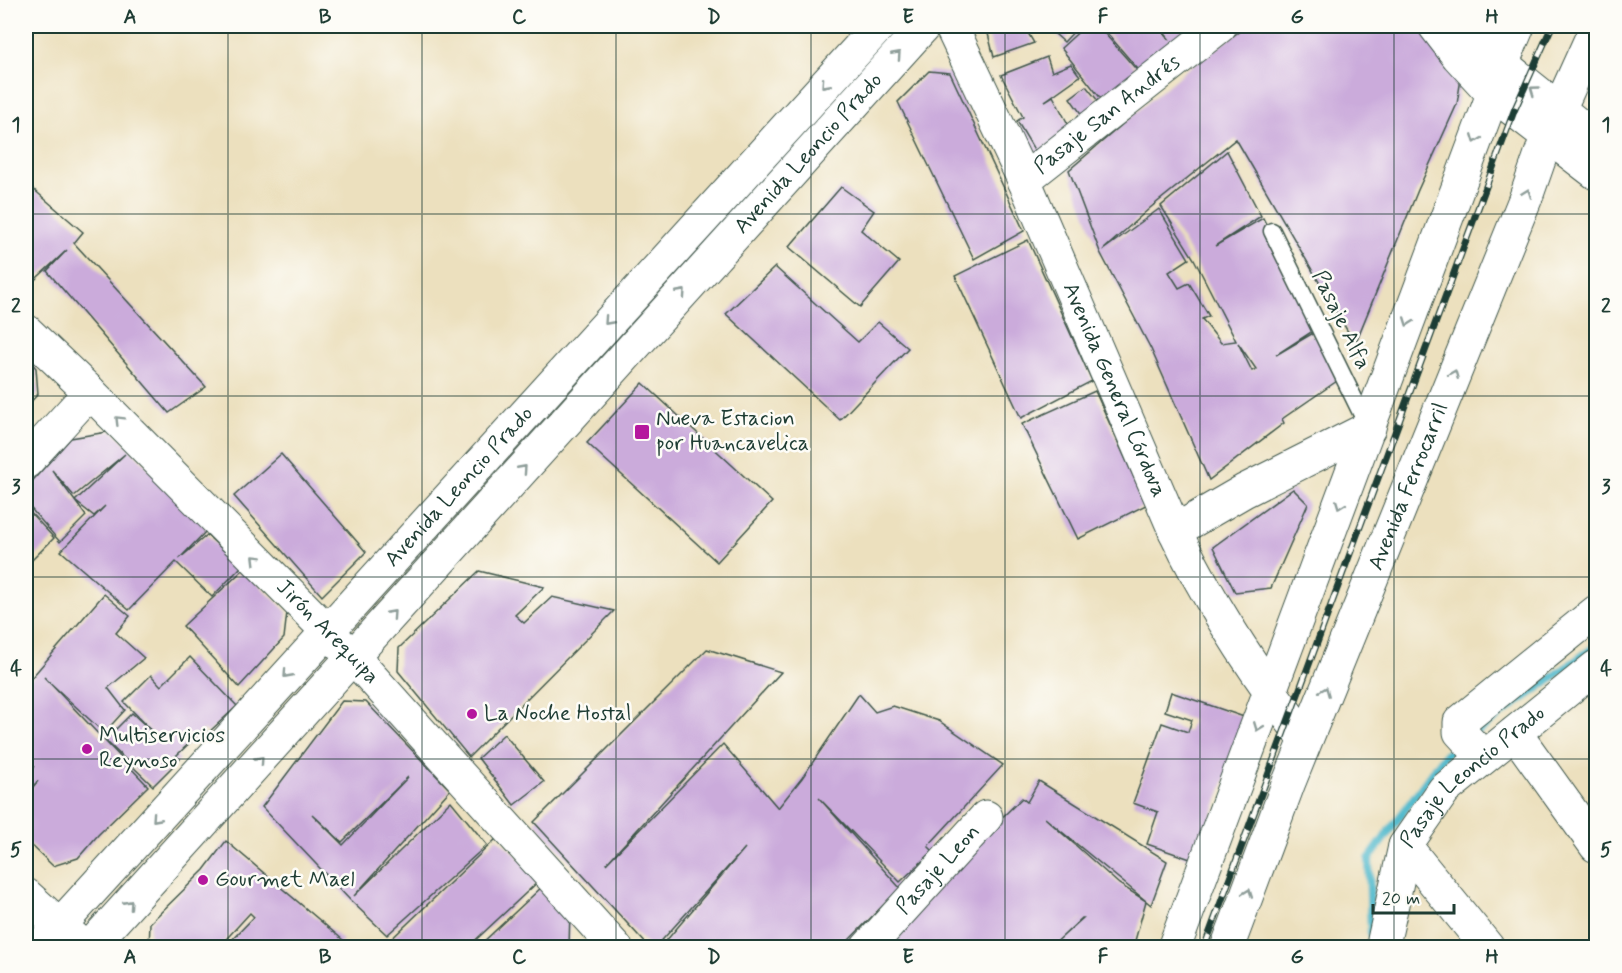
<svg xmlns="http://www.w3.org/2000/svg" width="1622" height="973" font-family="Mynerve,sans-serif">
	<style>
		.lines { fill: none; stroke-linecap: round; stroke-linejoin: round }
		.stream { stroke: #4eb8cb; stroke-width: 8 }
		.building { fill: #cbabdb; fill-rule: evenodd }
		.lane-casing { stroke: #3e5549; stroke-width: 19 }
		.street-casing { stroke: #3e5549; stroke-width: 35 }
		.secondary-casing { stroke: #3e5549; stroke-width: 35 }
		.primary-casing { stroke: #3e5549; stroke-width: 35 }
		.highway-casing { stroke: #3e5549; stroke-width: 35 }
		.lane { stroke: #fff; stroke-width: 16 }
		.street { stroke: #fff; stroke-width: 33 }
		.secondary { stroke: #fff; stroke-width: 33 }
		.primary { stroke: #fff; stroke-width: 33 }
		.highway { stroke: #fff; stroke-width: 33 }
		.rail-casing { stroke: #1f3d34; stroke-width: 7 }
		.rail { stroke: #fdfcf7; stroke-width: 4.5; stroke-dasharray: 14; stroke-linecap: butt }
		.oneway { stroke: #8f9e9a }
		.grid { fill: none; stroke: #1f3d34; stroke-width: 1.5; stroke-opacity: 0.55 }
		.poi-dot { fill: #b5179e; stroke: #fdfcf7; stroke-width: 2 }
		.labels { text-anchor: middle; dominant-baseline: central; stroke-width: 5; stroke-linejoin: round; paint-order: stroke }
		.street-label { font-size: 22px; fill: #1f3d34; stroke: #fdfcf7 }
		.poi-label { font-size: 22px; fill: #1f3d34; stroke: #fdfcf7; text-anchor: start }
		.neatline { fill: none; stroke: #1f3d34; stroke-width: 2 }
		.grid-label { font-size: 20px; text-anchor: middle; font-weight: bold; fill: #1f3d34 }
	</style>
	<rect width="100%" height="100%" fill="#fdfcf7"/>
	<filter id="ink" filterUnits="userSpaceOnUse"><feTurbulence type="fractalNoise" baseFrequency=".0167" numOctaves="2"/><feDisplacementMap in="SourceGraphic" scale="12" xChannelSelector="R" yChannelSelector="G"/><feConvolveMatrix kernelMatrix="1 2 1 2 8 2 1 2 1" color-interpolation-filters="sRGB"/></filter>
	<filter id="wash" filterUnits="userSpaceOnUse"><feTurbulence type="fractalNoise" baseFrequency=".008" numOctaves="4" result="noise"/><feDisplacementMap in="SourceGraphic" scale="24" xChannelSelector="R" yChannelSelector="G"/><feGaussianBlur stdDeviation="1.35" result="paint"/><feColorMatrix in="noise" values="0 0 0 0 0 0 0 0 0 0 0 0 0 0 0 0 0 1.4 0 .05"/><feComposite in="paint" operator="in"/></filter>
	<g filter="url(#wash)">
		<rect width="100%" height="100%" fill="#ece0be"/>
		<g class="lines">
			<g class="stream">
				<polyline points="1471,736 1596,646"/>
				<polyline points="1371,935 1369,859 1444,756 1461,744"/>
			</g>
		</g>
		<g id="blocks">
			<g class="building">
				<polygon points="986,26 1024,26 1034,43 994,57"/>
				<polygon points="1046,26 1079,26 1064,42"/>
				<polygon points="1085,26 1098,26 1142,76 1106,105 1061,48"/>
				<polygon points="1101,26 1157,26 1170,40 1159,26 1198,26 1143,75"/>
				<path d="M 1247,26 L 1422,26 L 1461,78 L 1457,104 L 1418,190 L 1355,344 L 1236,139 L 1150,208 L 1103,250 L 1159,209 L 1189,259 L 1169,272 L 1179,288 L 1189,283 L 1209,316 L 1202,319 L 1221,343 L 1236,341 L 1194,259 L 1161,206 L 1227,151 L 1261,216 L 1215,246 L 1263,218 L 1319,327 L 1276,355 L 1320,329 L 1337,381 L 1282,419 L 1284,423 L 1209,480 L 1151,349 L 1100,252 L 1069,170 L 1186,70 ZM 1238,343 L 1256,369 L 1252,371 Z"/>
				<polygon points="1047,57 1052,72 1071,64 1080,76 1045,101 1053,96 1076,139 1043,165 1017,121 1023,117 1001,75"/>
				<polygon points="929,71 950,73 1024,231 974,259 898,102"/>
				<polygon points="1086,86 1107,112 1089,125 1070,98"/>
				<polygon points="841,187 874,211 861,230 899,262 860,307 789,247"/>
				<polygon points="32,188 83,232 74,243 206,387 169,413 47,271 67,250 26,288 26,195"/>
				<polygon points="1028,240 1092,381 1021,418 955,276"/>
				<polygon points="775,267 858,342 878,322 908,348 840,420 726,314"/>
				<polygon points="26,357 36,368 38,394 26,407"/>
				<polygon points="643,383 772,502 717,562 587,443"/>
				<polygon points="1095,391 1146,505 1078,539 1022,424"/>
				<polygon points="113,431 208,529 179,559 207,535 241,567 212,597 176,562 129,610 61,551 105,506 94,516 75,501 125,454 74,496 52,470 86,516 60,542 26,503 26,488 71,438"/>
				<polygon points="281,454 366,552 322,596 234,496"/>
				<polygon points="1293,489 1308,504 1271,588 1235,592 1213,547"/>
				<polygon points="26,508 54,538 26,566"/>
				<polygon points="243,570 287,612 284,638 239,687 183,626"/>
				<polygon points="479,571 544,587 515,615 524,623 552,597 614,611 469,757 398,671 399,648"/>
				<polygon points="104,594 130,616 116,633 144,658 108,688 125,710 104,733 44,677 148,786 98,835 78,858 53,866 26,840 26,795 38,781 26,793 26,759 35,767 26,757 26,684"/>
				<polygon points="707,649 781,672 606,864 723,744 778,808 802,778 859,694 875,712 893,706 939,721 1003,765 928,846 933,851 900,882 819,798 900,888 848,941 850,944 847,948 660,948 745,848 655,948 650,948 534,822"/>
				<polygon points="190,657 237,706 208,733 204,729 176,756 180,759 153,786 105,740 132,713 163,742 124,702 151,675 161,686"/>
				<polygon points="1171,692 1247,718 1196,861 1147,844 1158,812 1133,803 1162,723 1188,732 1192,720 1165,711"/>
				<path d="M 342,701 L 366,702 L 450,790 L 354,896 L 451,801 L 487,845 L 387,935 L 350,900 L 262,807 ZM 408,777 L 343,845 L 312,814 L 342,842 Z"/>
				<polygon points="504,734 544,782 514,805 478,758"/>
				<path d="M 1039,781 L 1167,861 L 1151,905 L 1045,818 L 1119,884 L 1146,901 L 1133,948 L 886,948 L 975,844 L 1022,798 L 1027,802 ZM 1082,918 L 1083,918 L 1052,946 L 1064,935 Z"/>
				<polygon points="497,838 542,878 467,948 382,948"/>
				<polygon points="226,841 343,940 335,948 224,948 254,917 250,913 218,948 149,948 150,923 204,870"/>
				<polygon points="543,886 570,909 569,948 483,948 480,945"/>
			</g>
		</g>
	</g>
	<g filter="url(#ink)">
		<use href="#blocks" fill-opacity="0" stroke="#3e5549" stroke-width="1.5"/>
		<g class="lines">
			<g class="lane-casing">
				<polyline id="lane" points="1272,231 1368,427"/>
			</g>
			<g class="street-casing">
				<g id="street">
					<path id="s1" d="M 951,26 L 1024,180 L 1175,531 C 1210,605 1256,674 1305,739"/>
					<path id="s2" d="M 1024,180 L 1220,26"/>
					<path id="s3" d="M 26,331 L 90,392 L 353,657 L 616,948"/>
					<polyline points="26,462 90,392"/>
					<polyline points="1175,531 1244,491 1369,428"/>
					<polyline points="1515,733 1596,846"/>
					<polyline points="1483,757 1460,732 1460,722 1596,612"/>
					<polyline points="1405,846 1488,948"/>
					<polyline points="26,895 85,948"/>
					<path id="s4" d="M 867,948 L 986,817"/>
					<path id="s5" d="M 1384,948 L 1384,940 L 1405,846 L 1444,790 L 1596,667"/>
				</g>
			</g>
			<g class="secondary-casing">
				<g id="secondary">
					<path id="s6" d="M 39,948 L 879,26"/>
					<path id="s7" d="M 89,948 L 924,26"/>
				</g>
			</g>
			<g class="primary-casing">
				<g id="primary">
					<polyline points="1174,948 1493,94 1502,64 1518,26"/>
					<path id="s8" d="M 1227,948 L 1289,782 L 1526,197 L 1548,134 L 1596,28"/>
				</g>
			</g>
			<g class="highway-casing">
				<g id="highway">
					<polyline points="1435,26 1458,56 1493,94 1596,173"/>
					<polyline points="1472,26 1502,64 1596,139"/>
				</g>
			</g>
			<use href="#lane" class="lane"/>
			<use href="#street" class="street"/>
			<use href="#secondary" class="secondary"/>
			<use href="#primary" class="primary"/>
			<use href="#highway" class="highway"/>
			<g class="rail-casing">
				<polyline id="rail" points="1204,948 1514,111 1552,26"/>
			</g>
			<use href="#rail" class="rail"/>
		</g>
		<defs><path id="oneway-chevron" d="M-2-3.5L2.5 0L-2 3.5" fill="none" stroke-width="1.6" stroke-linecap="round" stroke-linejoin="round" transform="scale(1.5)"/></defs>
		<g class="oneway">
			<use href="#oneway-chevron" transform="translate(897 55) rotate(-48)"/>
			<use href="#oneway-chevron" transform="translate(825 84) rotate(132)"/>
			<use href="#oneway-chevron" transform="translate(1534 90) rotate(-144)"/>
			<use href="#oneway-chevron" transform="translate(1476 139) rotate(111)"/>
			<use href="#oneway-chevron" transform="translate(1527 193) rotate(-70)"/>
			<use href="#oneway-chevron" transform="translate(682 293) rotate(-48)"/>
			<use href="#oneway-chevron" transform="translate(608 321) rotate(132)"/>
			<use href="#oneway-chevron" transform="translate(1408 322) rotate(110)"/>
			<use href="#oneway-chevron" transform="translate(1454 374) rotate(-68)"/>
			<use href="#oneway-chevron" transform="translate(119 420) rotate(-135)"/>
			<use href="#oneway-chevron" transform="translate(523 469) rotate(-48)"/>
			<use href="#oneway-chevron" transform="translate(1340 505) rotate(110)"/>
			<use href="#oneway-chevron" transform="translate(256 559) rotate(-135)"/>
			<use href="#oneway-chevron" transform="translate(392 614) rotate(-48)"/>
			<use href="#oneway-chevron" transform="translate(287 674) rotate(132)"/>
			<use href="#oneway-chevron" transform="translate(1325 691) rotate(-68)"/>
			<use href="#oneway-chevron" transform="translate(1258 727) rotate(111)"/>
			<use href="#oneway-chevron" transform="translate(260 760) rotate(-48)"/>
			<use href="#oneway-chevron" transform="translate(156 818) rotate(132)"/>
			<use href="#oneway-chevron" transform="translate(1248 893) rotate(-70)"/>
			<use href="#oneway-chevron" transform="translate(129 904) rotate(-48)"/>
		</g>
	</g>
	<path class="grid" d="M 228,26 L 228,948M 422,26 L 422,948M 616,26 L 616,948M 811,26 L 811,948M 1005,26 L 1005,948M 1200,26 L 1200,948M 1394,26 L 1394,948M 26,214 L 1596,214M 26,396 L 1596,396M 26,577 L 1596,577M 26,759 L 1596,759"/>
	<g class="poi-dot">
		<rect x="634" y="424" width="16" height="16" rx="3"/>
		<circle cx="472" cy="714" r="6"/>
		<circle cx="87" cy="749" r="6"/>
		<circle cx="203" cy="880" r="6"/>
	</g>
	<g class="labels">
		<g class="street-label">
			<text stroke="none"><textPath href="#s2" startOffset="106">Pasaje San Andrés</textPath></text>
			<text stroke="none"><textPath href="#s7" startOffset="1072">Avenida Leoncio Prado</textPath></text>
			<text transform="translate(1341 320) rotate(64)">Pasaje Alfa</text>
			<text stroke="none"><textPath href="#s1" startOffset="399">Avenida General Córdova</textPath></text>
			<text stroke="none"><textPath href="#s6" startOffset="624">Avenida Leoncio Prado</textPath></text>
			<text stroke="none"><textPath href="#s8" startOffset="496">Avenida Ferrocarril</textPath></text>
			<text stroke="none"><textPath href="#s3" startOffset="426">Jirón Arequipa</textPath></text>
			<text stroke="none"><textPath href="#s5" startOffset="202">Pasaje Leoncio Prado</textPath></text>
			<text stroke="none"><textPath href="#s4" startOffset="106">Pasaje Leon</textPath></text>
		</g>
		<g class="poi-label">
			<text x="656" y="419">Nueva Estacion<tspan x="656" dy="25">por Huancavelica</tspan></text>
			<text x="484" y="714">La Noche Hostal</text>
			<text x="99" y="736">Multiservicios<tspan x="99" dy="25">Reynoso</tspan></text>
			<text x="215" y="880">Gourmet Mael</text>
		</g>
	</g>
	<rect width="1622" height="973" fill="none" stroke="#fdfcf7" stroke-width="66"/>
	<path d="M1373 904v9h81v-9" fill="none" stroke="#1f3d34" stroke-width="3"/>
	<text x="1382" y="904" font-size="18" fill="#1f3d34" stroke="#fdfcf7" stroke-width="4.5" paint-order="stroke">20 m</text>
	<rect x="33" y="33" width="1556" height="907" class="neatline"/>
	<g class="grid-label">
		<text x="130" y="23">A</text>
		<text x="325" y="23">B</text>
		<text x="519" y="23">C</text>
		<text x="714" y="23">D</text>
		<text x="908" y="23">E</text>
		<text x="1103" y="23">F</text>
		<text x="1297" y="23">G</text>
		<text x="1492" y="23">H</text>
		<text x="16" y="131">1</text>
		<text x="1606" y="131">1</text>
		<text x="16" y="312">2</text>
		<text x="1606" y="312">2</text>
		<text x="16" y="493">3</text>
		<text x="1606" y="493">3</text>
		<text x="16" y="675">4</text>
		<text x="1606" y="675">4</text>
		<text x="16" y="856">5</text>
		<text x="1606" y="856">5</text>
		<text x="130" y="963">A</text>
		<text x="325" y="963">B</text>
		<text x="519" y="963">C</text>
		<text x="714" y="963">D</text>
		<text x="908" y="963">E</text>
		<text x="1103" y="963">F</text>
		<text x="1297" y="963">G</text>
		<text x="1492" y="963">H</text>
	</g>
</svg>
